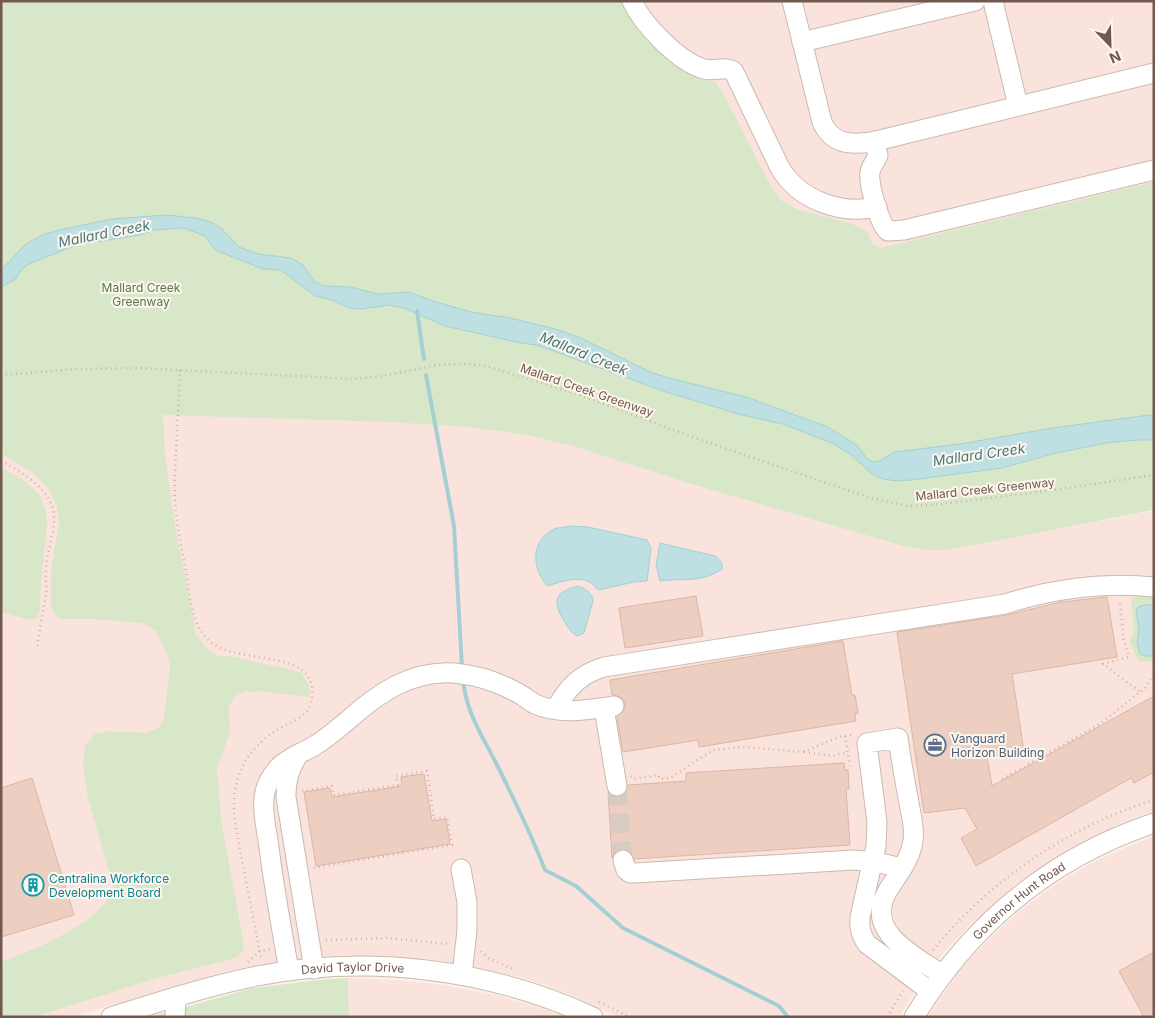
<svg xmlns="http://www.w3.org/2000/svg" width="1155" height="1018" font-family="Inter,sans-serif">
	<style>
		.commercial { fill: #fae3dd }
		.green { fill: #d7e7c7 }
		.water { fill: #bee0e2; stroke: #a5d0d3 }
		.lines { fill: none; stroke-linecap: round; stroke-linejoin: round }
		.stream { stroke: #a5d0d3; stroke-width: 4 }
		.building { fill: #edcfc2; stroke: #deb5a4 }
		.minor-tunnel { stroke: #d8cbc2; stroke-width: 19; stroke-dasharray: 19 9; stroke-linecap: butt }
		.minor-casing { stroke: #cbb9af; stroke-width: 21 }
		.path { stroke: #d2b2a5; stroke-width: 2.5; stroke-dasharray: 1 4; stroke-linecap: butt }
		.minor { stroke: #fff; stroke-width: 19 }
		.labels { text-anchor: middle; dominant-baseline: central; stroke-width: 4; stroke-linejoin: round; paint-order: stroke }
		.park-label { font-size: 12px; fill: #5a7747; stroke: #fdf6ee }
		.street-label { font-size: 12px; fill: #72584e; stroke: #fdf6ee }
		.service-label { font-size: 12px; fill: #4e5e75; stroke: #fdf6ee; text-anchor: start }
		.culture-label { font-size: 12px; fill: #0d838f; stroke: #fdf6ee; text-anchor: start }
		.water-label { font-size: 14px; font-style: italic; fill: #47787c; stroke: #fdf6ee }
	</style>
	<rect width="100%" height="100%" fill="#faf1e8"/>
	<g class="commercial">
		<polygon points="1,1 1154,1 1154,368"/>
		<polygon points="109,413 386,422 467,427 526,435 573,446 688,483 903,546 925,550 1017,537 1154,511 1154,811 1130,819 1086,840 1061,854 1018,883 968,927 947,949 921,982 899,1017 619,1017 573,996 534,981 477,967 430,959 343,955 281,961 226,971 72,1017 1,1017 1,417"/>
		<polygon points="1154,836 1154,1017 927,1017 961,968 990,938 1023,908 1061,881 1095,861"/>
		<polygon points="348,978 396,980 444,985 496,995 541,1008 565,1017 349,1017"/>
	</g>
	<g class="green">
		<path d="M 1,1 L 622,1 L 638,30 L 673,65 L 703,80 L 715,81 L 722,91 L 769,183 L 782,201 L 796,209 L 852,224 L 867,231 L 873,245 L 881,248 L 1154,182 L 1154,510 L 1017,537 L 944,550 L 925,550 L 903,546 L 688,483 L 573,446 L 526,435 L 467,427 L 386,422 L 163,415 L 165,454 L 175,527 L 194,621 L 195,634 L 210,651 L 217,656 L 230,656 L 300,672 C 306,679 311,687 310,697 L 258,691 L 245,692 L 235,696 L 229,706 L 230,732 L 217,768 L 221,819 L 244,946 C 242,955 239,957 231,959 L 154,979 L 34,1017 L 1,1017 L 1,962 C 30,952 111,919 113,885 L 88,799 L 83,762 L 85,745 L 95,734 L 107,731 L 147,733 L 158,728 L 164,720 L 170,666 L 168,657 L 156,631 L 143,623 L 93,619 L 61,619 L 54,614 L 51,607 L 51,571 L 59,524 L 57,507 L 49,490 L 36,475 L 1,453 Z"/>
		<polygon points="1,467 26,482 40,495 46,511 47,526 41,581 40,609 37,618 30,620 1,612"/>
		<polygon points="1140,591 1154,592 1154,658 1151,662 1149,661 1139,662 1130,642 1134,628 1131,598 1133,599"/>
		<polygon points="348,978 349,1017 150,1017 253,988 318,980"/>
	</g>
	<g class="water">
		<polygon points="166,215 196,218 211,222 221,228 239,247 258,254 291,258 303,265 313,280 323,286 350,287 378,294 409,292 433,301 471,312 510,318 555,329 581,338 648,371 665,377 746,397 828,427 857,445 867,459 874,462 879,461 895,452 960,444 1053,428 1149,415 1154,415 1154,440 1137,440 1106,443 1056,453 1002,468 911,480 897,481 883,479 872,474 850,454 834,444 783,424 742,415 666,392 537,345 521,343 445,326 404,308 389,305 361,309 349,308 332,300 315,296 281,270 263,269 215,250 205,236 184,228 153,230 140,235 76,245 29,264 22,269 16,279 1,287 1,270 26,244 42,235 59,230 112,219"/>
		<path d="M 573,526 L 588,527 L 647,540 L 651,548 L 647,581 L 634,582 L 598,590 C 586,572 564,581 547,586 C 532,568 530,541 554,529 C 559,527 567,527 573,526 Z"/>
		<path d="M 660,543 L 715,556 C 720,560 723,562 722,569 C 703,583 682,578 660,581 L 656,565 Z"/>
		<path d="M 578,586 C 585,589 593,593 593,601 L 584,633 L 577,636 C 570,632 568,627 564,621 C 551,600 556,592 578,586 Z"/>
		<polygon points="1144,605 1154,605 1154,656 1144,656 1140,654 1137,643 1139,630 1136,611 1138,607"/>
	</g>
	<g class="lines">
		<g class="stream">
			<polyline points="417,311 424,359"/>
			<polyline points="426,375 454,526 462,667"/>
			<path d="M 463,679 C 466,713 482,735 497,765 C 514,799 531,834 545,870 L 576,886 L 623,928 L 779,1006 L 788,1017"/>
		</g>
	</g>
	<g class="building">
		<polygon points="696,596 703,636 625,648 619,608"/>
		<polygon points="1107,597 1117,657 1012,674 1024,751 987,757 992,786 1154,696 1154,772 1134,783 1131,778 976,866 961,838 977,829 965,808 924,813 897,632 1007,615 1061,602"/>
		<polygon points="843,641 852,695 855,695 858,713 855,714 856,721 699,747 698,740 623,752 617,717 624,710 625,704 623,699 618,696 612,695 610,680"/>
		<polygon points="844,763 845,770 848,770 849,789 846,789 850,845 634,859 630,852 625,849 620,849 615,852 612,858 608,793 613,796 618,797 624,794 628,785 686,781 686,773"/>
		<polygon points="424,774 432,821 446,819 450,844 316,866 304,792 330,788 332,797 402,786 401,777"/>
		<polygon points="32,778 74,915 1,937 1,788"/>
		<polygon points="1154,952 1154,1017 1144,1017 1119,971"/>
	</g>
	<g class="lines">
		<polyline class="minor-tunnel" points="617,786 623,860"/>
		<g class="minor-casing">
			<g id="minor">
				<path d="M 632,1 C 643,25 679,62 704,69 C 714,72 727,65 734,72 L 779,166 C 798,200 840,215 877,207"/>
				<path d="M 792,1 L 822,122 C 832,144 849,145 872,142 L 1154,73"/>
				<polyline points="993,1 1018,106"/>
				<polyline points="802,42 975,1"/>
				<path d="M 874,141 L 878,155 C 876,161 871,166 870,172 C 868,183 880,226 888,231 L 904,230 L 1154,170"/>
				<polyline points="604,708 617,786"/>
				<path d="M 556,709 C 567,688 580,674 604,667 L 1005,604 C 1052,589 1104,582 1154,587"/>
				<path d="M 298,755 C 289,769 286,781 286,797 L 314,969"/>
				<path d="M 623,860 L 626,870 L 630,873 L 635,873 L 854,860 C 871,861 886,863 902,869"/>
				<polyline points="461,869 467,902 467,930 462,975"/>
				<path d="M 289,971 C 282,930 274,889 269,847 C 267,831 262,814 264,798 C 265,787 271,776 278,768 C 287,758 302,753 314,746 C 326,739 336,730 347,721 C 377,694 411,670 454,673 C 475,675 498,682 516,692 C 523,695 529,701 535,704 C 559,715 589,710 614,706"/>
				<path d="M 930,991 L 867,944 C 861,935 859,928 860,917 L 876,846 L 877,822 L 867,743 L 898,738 C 901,760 905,781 909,803 C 911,815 915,828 913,841 C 910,861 897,875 887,892 C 864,932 915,956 941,974"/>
				<path id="s1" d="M 111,1017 C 159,1002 207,986 257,976 C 369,954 490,969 593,1017"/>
				<polyline points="175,1017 176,997"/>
				<path id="s2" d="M 914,1017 C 971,924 1050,858 1154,823"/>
			</g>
		</g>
		<g class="path">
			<path d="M 180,370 C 179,397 177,425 176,453 C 175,469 174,486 175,502 C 177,527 182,552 187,576 C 190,596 191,617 203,634 C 226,668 305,646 312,687 C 313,696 312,705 306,712 C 299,721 286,724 277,730 C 242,752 230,783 235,823 L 261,959"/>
			<polyline points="1,375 76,369 139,368 353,379 382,376 437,365 462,364 483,365 577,394 687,435 823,482 874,499 909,506 942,504 1054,490 1154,475"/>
			<path d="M 1,461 C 24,474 56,491 54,522 C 53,538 47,553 46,568 C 45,577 47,586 46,595 C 43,613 39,631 37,649"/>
			<polyline points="1120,604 1124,641 1129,657 1103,664 1140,692"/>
			<polyline points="845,736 850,766"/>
			<polyline points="804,752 831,756 848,752"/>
			<polyline points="631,776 634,779 658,775 660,779 670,778 713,750 743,747 803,752 839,737 855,734"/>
			<polyline points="1002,779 1100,724 1145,688 1154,673"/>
			<polyline points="302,791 332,786 333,795 398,785 396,776 427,771 434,819 447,817 452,845 313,868"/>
			<polyline points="326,940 386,938 450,944"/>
			<path d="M 933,950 C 989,881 1069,826 1154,800"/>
			<polyline points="481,951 488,958 515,970"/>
			<polyline points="248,962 260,951 271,949"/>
			<polyline points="599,1002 630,1017"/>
			<polyline points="887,1017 903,991"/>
		</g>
		<use href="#minor" class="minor"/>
	</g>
	<defs>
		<g id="office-ring" transform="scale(1.125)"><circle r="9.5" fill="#fdf6ee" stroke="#5c6f8a" stroke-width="1.5"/><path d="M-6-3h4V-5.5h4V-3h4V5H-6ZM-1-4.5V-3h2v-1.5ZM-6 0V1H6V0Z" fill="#5c6f8a"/></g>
		<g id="building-ring" transform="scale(1.125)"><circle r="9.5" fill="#fdf6ee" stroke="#0f9aa8" stroke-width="1.5"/><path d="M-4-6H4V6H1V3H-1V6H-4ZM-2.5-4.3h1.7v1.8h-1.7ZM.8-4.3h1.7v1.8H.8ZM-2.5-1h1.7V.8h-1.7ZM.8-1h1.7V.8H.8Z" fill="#0f9aa8"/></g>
	</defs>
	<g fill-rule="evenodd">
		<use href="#office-ring" x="935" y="745"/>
		<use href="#building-ring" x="33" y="885"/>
	</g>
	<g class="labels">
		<g class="park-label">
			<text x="141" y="287">Mallard Creek<tspan x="141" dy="14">Greenway</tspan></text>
		</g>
		<g class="street-label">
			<text transform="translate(587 390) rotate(19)">Mallard Creek Greenway</text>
			<text transform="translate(985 489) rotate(-6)">Mallard Creek Greenway</text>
			<text stroke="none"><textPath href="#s2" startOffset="158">Governor Hunt Road</textPath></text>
			<text stroke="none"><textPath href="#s1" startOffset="248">David Taylor Drive</textPath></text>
		</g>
		<g class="service-label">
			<text x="951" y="738">Vanguard<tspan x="951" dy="14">Horizon Building</tspan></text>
		</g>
		<g class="culture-label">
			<text x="49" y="878">Centralina Workforce<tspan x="49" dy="14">Development Board</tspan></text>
		</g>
		<g class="water-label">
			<text transform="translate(104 233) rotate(-11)">Mallard Creek</text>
			<text transform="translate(584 353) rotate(22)">Mallard Creek</text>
			<text transform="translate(979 454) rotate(-8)">Mallard Creek</text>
		</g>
	</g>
	<rect width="1155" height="1018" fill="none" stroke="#72584e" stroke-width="5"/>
	<g transform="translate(1110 45) rotate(157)" stroke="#fdf6ee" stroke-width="4" paint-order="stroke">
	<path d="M0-4L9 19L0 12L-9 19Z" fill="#72584e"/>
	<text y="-8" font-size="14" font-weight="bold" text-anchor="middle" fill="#72584e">N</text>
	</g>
</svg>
